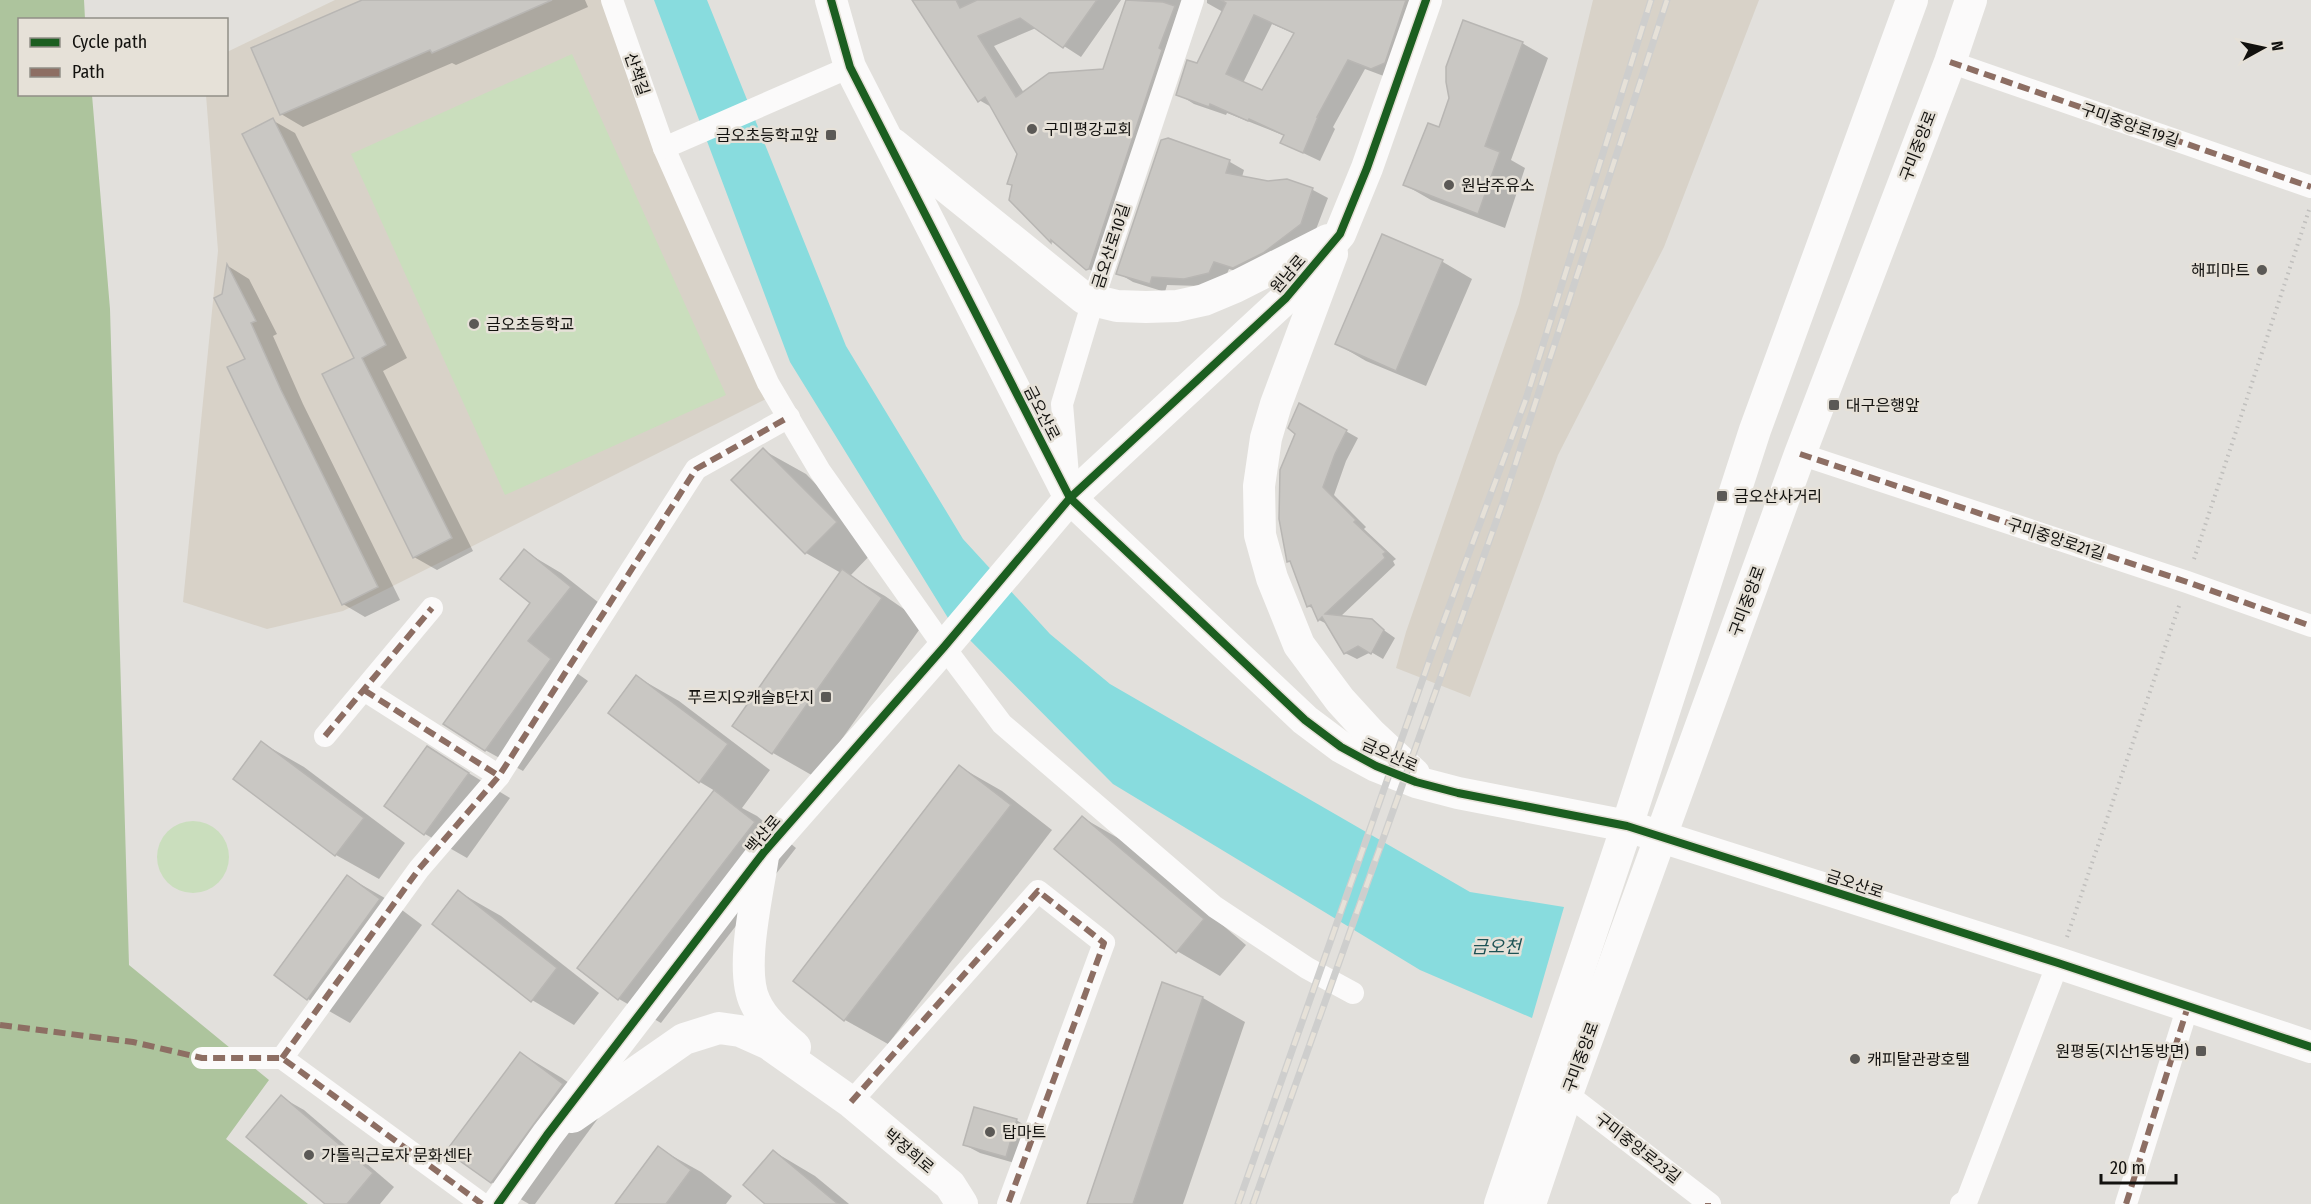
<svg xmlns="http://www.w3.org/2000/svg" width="2311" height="1204" font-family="'Fira Sans Condensed','Noto Sans KR',sans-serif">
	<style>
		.built { fill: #d8d2c8 }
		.green { fill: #cadebd }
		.forest { fill: #adc49d }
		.water { fill: #88dcde }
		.shadow { fill: #0003; fill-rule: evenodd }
		.building { fill: #c9c7c3; stroke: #b8b6b3; stroke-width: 1.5; fill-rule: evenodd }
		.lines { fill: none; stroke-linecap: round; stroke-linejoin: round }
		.path { stroke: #c0bfbd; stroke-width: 4; stroke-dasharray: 1.5 4.5; stroke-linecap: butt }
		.street { stroke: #fbfafa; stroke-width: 22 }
		.secondary { stroke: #fbfafa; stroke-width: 32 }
		.rail-casing { stroke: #cececd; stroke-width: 7 }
		.rail { stroke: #e6e1d8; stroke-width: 4.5; stroke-dasharray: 14; stroke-linecap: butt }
		.quiet { stroke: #8d6e63; stroke-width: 6; stroke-dasharray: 12 6; stroke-linecap: butt }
		.cycleway-casing { stroke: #e6e1d8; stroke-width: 11 }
		.cycleway { stroke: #1b5e20; stroke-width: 8 }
		.poi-dot { fill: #5b5956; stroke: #e6e1d8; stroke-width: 2 }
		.labels { text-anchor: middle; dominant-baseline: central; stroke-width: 5; stroke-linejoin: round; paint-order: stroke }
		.street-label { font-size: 16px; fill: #12110e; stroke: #e6e1d8 }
		.poi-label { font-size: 16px; fill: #12110e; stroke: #e6e1d8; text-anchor: start }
		.water-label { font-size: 18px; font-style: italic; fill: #1d5254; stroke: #e6e1d8 }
	</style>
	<rect width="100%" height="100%" fill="#e2e0dc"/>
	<g class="built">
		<polygon points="335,0 603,0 770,397 343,611 267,629 183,602 218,251 206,95 226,94 227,52"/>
		<polygon points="1593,0 1759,0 1664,247 1558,455 1470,697 1396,668 1406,632 1519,304"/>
	</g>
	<g class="green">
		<polygon points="572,54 726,395 505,495 351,154"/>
		<circle cx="193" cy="857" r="36"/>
	</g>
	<polygon class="forest" points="0,0 84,0 85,19 20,20 20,94 92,95 110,309 129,965 269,1080 226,1139 308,1204 0,1204"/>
	<polygon class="water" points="654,0 707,0 846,346 963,539 1050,634 1110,684 1470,892 1564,907 1532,1018 1420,970 1113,784 948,618 790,362"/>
	<g class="shadow">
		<polygon points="364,0 585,0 588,7 456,65 452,63 303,127 281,114"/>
		<polygon points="914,0 1121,0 1081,57 1036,28 994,46 1024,93 1104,71 1127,0 1200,0 1104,278 1087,268 1064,249 1052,242 1010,199 1019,154 993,108 979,100"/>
		<path d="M 1207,0 L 1428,0 L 1389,78 L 1365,69 L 1333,127 L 1335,129 L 1320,161 L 1282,143 L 1285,136 L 1227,113 L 1226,115 L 1194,104 L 1178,94 L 1198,65 L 1223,12 L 1207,3 ZM 1272,24 L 1295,34 L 1263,92 L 1243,83 Z"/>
		<polygon points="1522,43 1548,58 1511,160 1525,168 1505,228 1431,200 1405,185 1440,129 1451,98"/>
		<polygon points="272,120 295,133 407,358 383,371 473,551 437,570 414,557 356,358"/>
		<polygon points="1168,139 1230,162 1244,170 1242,177 1267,182 1287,181 1313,190 1328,198 1315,232 1249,275 1229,269 1224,281 1200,286 1167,285 1165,292 1133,282 1118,273"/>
		<polygon points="1383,236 1443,262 1472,279 1426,386 1366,361 1337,344"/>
		<polygon points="228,266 249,279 277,334 273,336 303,404 400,600 365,617 343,604 247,359 224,295"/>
		<polygon points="1300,405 1358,438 1346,461 1334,495 1366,527 1364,529 1396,559 1393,561 1395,565 1340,617 1371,621 1395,638 1383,659 1371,652 1357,659 1345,653 1329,625 1319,620 1314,609 1308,606 1293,564 1288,561"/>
		<polygon points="763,450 806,474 878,547 850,576 885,596 924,623 815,777 773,753 734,725 841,573 806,553"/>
		<polygon points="524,551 561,573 608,610 564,664 588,681 523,771 485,750 532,602"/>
		<polygon points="637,677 679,701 770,770 742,808 757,816 796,848 661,1023 619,999 579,968 715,791 700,782 610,713"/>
		<polygon points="262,743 304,767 405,843 379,879 336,855 235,779"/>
		<polygon points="427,748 510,798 467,858 425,834"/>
		<polygon points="960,767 1002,791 1052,830 888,1044 845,1020 795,981"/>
		<polygon points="1083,818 1125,842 1246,945 1220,976 1177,951 1056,849"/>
		<polygon points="348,877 390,901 422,925 350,1023 308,999 276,975"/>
		<polygon points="459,892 501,916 599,993 574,1025 532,1000"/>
		<polygon points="1163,984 1203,998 1245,1022 1183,1204 1088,1204"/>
		<polygon points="520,1053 562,1078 605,1109 535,1204 529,1204 491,1182"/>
		<polygon points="281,1097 304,1110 394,1187 380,1204 327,1204"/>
		<polygon points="1016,1120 1031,1129 1021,1165 980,1153 965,1145"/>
		<polygon points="658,1148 701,1172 732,1196 726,1204 617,1204"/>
		<polygon points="773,1151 815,1176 849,1204 768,1204"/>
	</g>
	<g class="building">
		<polygon points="362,0 552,0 432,53 430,50 280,115 251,48"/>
		<polygon points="912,0 956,0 960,8 977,0 1097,0 1063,48 1020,18 978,36 1016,97 1049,73 1103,69 1126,0 1163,2 1175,6 1159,48 1162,50 1089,269 1086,270 1051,240 1051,243 1009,200 1012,185 1007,184 1017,154 985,97 978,102"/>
		<path d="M 1221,0 L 1406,0 L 1385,63 L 1371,69 L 1348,60 L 1317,117 L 1318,117 L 1303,153 L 1280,143 L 1284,135 L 1249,119 L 1248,121 L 1210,104 L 1209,107 L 1176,95 L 1187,60 L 1197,63 L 1226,3 ZM 1254,15 L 1294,33 L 1262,90 L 1226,74 Z"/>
		<polygon points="1463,20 1523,42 1485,146 1500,152 1478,214 1403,185 1428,123 1439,127 1449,98 1446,82 1446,67"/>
		<polygon points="273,118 386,345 362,358 452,538 413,558 322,374 354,358 242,134"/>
		<polygon points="1168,138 1230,160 1226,173 1268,181 1287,179 1313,188 1301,224 1263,253 1233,268 1214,262 1209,273 1184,279 1152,277 1150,284 1116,274 1161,140"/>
		<polygon points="1382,234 1443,260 1396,371 1335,344"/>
		<polygon points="227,264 256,321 251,323 281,390 378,587 342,605 227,367 245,359 214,298 222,294"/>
		<polygon points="1299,403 1347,430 1335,454 1323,487 1356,520 1354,522 1386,552 1383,554 1385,558 1325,614 1372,619 1384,630 1371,654 1358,646 1344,654 1322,617 1318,621 1311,605 1307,607 1290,561 1287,562 1279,519 1280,470 1295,434 1288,428"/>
		<polygon points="763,448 837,522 805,554 731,480"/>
		<polygon points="524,549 571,587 528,641 551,659 485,751 443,724 530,603 500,579"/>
		<polygon points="842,569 882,598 772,754 732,726"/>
		<polygon points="636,675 728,744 699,783 608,713"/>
		<polygon points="261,741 364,818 335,856 233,779"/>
		<polygon points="427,746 469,773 424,835 384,806"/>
		<polygon points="959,765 1011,805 844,1021 793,981"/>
		<polygon points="714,790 755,822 618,1000 577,968"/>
		<polygon points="1082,816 1204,919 1176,953 1054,849"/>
		<polygon points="347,875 380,899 307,1000 274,975"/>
		<polygon points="458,890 557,968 531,1002 432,924"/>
		<polygon points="1162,982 1203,997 1133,1204 1087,1204"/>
		<polygon points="520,1052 563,1084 491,1183 446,1151"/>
		<polygon points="281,1095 373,1173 347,1204 325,1204 246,1137"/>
		<polygon points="974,1107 1017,1119 1006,1157 963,1145"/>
		<polygon points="658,1146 691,1170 666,1204 615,1204"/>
		<polygon points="773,1150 838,1204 765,1204 743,1185"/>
	</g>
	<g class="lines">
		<g class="path">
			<polyline points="2194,559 2309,210"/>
			<polyline points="2067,937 2180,603"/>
		</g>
		<g class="street">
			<polyline points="612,0 664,148 768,383 820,471 944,647 1002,724 1215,907 1307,968 1353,993"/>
			<polyline points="1950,62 2311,187"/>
			<polyline points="664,148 850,67"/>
			<polyline points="1800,454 2187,582 2311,626"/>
			<polyline points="1069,487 1062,404 1093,301 1193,0"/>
			<polyline points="364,690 499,776"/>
			<polyline points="325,736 432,608"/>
			<polyline points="202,1058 282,1058 482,1204"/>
			<polyline points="282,1058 419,869 499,776 696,469 789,417"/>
			<polyline points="1567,1094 1710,1204"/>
			<polyline points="851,1102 1038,891 1104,943 1008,1204"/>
			<polyline points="1961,1204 1967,1200 2058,963"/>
			<polyline points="2126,1204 2188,1006"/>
		</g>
		<g class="secondary">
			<polyline points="831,0 850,67 1070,498 1305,720 1341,747 1376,766 1416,782 1458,793 1627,826 2058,963 2311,1047"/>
			<polyline points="893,144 1084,298 1117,306 1146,307 1177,306 1204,300 1235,287 1328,240"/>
			<polyline points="1332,254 1276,404 1266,438 1259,486 1260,535 1272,578 1299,645 1340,700 1371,734 1414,774"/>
			<path d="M 763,856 C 758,893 739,969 755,1002 C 763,1020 780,1034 795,1047"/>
			<polyline points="572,1117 684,1039 719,1028 740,1031 769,1044 851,1102 950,1185 962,1204"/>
			<polyline points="498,1204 547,1135 764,852 944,647 1070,498 1286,298 1340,234 1367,168 1426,0"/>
			<polyline points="1500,1204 1627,826 1755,430 1912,0"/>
			<polyline points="1530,1204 1567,1094 1800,454 1950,62 1971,0"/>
		</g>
		<g class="rail-casing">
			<g id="rail">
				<polyline points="1238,1204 1433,650 1526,399 1651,0"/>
				<polyline points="1253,1204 1502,505 1667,0"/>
			</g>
		</g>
		<use href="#rail" class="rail"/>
		<g class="quiet">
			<polyline points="1950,62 2311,187"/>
			<polyline points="1800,454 2187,582 2311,626"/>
			<polyline points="364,690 499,776"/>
			<polyline points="325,736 432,608"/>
			<polyline points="0,1025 133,1042 202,1058 282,1058 482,1204"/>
			<polyline points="282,1058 419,869 499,776 696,469 789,417"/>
			<polyline points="851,1102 1038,891 1104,943 1008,1204"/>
			<polyline points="1708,1204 1708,1203"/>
			<polyline points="2126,1204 2188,1006"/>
		</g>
		<g class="cycleway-casing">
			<g id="cycleway">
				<polyline points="831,0 850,67 1070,498 1305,720 1341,747 1376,766 1416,782 1458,793 1627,826 2058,963 2311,1047"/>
				<polyline points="498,1204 547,1135 764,852 944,647 1070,498 1286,298 1340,234 1367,168 1426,0"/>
			</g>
		</g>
		<use href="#cycleway" class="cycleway"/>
	</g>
	<g class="poi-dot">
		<circle cx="1032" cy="129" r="6"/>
		<rect x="825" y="129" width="12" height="12" rx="3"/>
		<circle cx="1449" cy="185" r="6"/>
		<circle cx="2262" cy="270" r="6"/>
		<circle cx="474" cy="324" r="6"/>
		<rect x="1828" y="399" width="12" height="12" rx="3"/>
		<rect x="1716" y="490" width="12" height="12" rx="3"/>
		<rect x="820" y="691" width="12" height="12" rx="3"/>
		<rect x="2195" y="1045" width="12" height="12" rx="3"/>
		<circle cx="1855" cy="1059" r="6"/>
		<circle cx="990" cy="1132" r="6"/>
		<circle cx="309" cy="1155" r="6"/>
	</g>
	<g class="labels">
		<g class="street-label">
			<text transform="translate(637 74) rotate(71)">산책길</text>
			<text transform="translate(2130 125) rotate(19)">구미중앙로19길</text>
			<text transform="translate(1918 146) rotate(-69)">구미중앙로</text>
			<text transform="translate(1111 246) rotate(-72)">금오산로10길</text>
			<text transform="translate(1288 274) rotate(-49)">원남로</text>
			<text transform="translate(1042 413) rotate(63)">금오산로</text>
			<text transform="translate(2056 539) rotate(18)">구미중앙로21길</text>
			<text transform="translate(1747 601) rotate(-70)">구미중앙로</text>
			<text transform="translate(1390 755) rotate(24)">금오산로</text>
			<text transform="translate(763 834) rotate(-50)">백산로</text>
			<text transform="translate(1855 884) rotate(18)">금오산로</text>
			<text transform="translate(1581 1057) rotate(-70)">구미중앙로</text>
			<text transform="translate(1638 1148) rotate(38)">구미중앙로23길</text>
			<text transform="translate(909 1151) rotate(40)">박정희로</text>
		</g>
		<g class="poi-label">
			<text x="1044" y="129">구미평강교회</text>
			<text x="819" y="135" text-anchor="end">금오초등학교앞</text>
			<text x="1461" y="185">원남주유소</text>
			<text x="2250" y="270" text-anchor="end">해피마트</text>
			<text x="486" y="324">금오초등학교</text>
			<text x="1846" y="405">대구은행앞</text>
			<text x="1734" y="496">금오산사거리</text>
			<text x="814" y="697" text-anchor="end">푸르지오캐슬B단지</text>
			<text x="2189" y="1051" text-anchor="end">원평동(지산1동방면)</text>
			<text x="1867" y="1059">캐피탈관광호텔</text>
			<text x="1002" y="1132">탑마트</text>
			<text x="321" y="1155">가톨릭근로자 문화센타</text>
		</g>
		<g class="water-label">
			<text x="1496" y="947">금오천</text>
		</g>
	</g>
	<rect x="18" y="18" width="210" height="78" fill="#e6e1d8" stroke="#918e87" stroke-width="1.5"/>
	<rect x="30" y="38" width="30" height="9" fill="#1b5e20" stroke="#918e87" stroke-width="1.5"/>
	<text x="72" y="48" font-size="18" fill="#12110e">Cycle path</text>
	<rect x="30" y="68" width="30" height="9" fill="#8d6e63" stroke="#918e87" stroke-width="1.5"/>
	<text x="72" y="78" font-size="18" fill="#12110e">Path</text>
	<g transform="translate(2263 48) rotate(82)" stroke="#e6e1d8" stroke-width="4.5" paint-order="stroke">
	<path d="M0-4.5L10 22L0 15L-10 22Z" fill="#12110e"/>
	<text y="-9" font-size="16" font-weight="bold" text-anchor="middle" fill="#12110e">N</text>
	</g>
	<path d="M2101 1174v9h75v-9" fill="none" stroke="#12110e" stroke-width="3"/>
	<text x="2110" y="1174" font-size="18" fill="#12110e" stroke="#e6e1d8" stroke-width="4.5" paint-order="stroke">20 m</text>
</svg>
